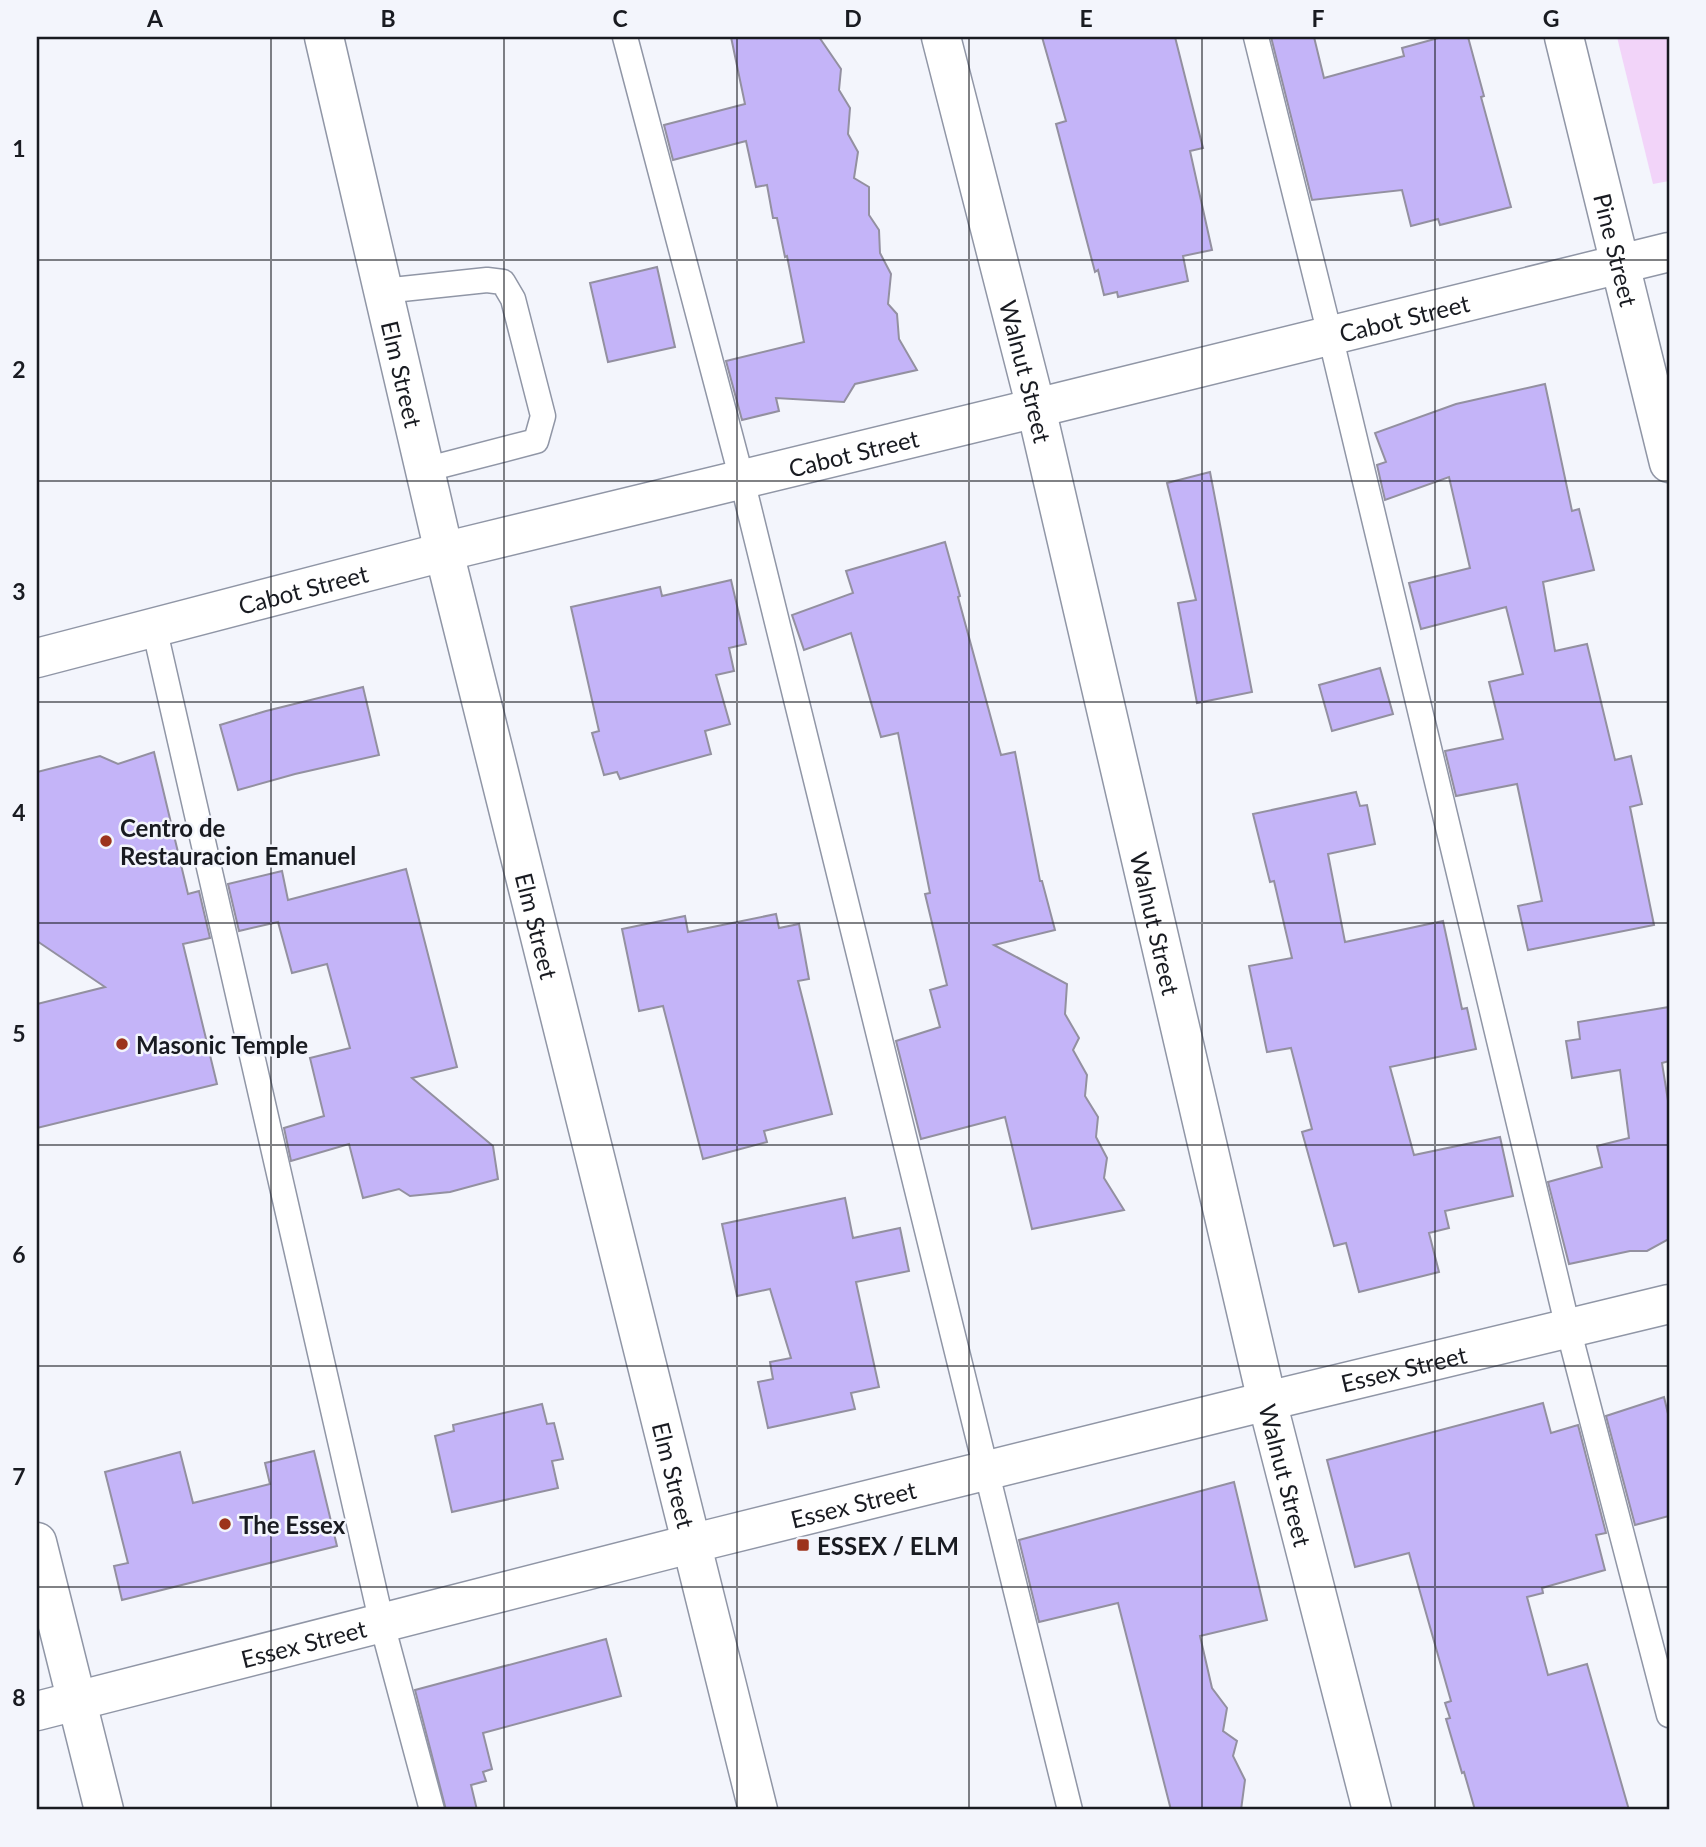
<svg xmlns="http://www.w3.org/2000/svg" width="1706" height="1847" font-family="Lato,sans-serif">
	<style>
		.green { fill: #f2d4f9 }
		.building { fill: #c4b4f8; stroke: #9390a0; stroke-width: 2 }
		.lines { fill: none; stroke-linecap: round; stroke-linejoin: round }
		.lane-casing { stroke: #9096a6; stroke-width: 27 }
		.street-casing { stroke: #9096a6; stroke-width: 41 }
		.secondary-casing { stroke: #9096a6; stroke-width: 41 }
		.lane { stroke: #fff; stroke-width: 24 }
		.street { stroke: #fff; stroke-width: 38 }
		.secondary { stroke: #fff; stroke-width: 38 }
		.grid { fill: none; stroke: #191b21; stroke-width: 2; stroke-opacity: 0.55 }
		.poi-dot { fill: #9c331c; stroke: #f3f5fc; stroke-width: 2.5 }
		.labels { text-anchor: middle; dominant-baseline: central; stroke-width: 5; stroke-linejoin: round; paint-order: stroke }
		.street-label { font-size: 24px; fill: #191b21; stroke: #f3f5fc }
		.poi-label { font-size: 24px; font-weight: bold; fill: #191b21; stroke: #f3f5fc; text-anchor: start }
		.neatline { fill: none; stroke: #191b21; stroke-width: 2.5 }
		.grid-label { font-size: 23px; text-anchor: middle; font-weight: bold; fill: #191b21 }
	</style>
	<rect width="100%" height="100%" fill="#f3f5fc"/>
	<polygon class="green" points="1617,37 1669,37 1669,181 1653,184"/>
	<g class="building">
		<polygon points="731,37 819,37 841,69 839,90 850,108 848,134 858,152 854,178 869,187 869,215 879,230 880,253 891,274 888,304 897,314 899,339 917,370 855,384 844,402 776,398 779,411 742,420 726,361 804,342 787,256 785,257 777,218 773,218 767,185 756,187 746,141 673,160 664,125 745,104"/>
		<polygon points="1042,37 1175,37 1203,148 1190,151 1212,250 1183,256 1188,281 1118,297 1117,292 1104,295 1098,270 1095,272 1056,124 1066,121"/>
		<polygon points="1271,37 1314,37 1324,78 1404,56 1402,48 1442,37 1468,37 1484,96 1481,97 1511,207 1440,225 1438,219 1411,226 1402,190 1312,200"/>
		<polygon points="657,267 675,347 608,362 590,283"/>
		<polygon points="1545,384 1572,511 1579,509 1594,570 1543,582 1555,651 1587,644 1615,760 1631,756 1642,804 1630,807 1654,925 1528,950 1518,906 1542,901 1517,784 1456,796 1445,751 1503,739 1489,682 1523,674 1506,607 1421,629 1409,583 1470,568 1449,477 1385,500 1377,465 1386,462 1375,433 1456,404"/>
		<polygon points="1210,472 1252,692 1197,703 1178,603 1196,600 1167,483"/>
		<polygon points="945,542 960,596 958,597 1001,755 1015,752 1040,881 1042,881 1055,930 994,945 1067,984 1065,1014 1079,1038 1073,1050 1087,1075 1085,1096 1098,1117 1096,1137 1107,1158 1104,1178 1124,1210 1032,1229 1005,1117 921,1139 896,1041 940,1027 930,990 947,985 925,894 930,893 898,733 881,737 851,633 804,650 792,615 853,593 846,571"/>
		<polygon points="731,580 746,644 729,648 734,671 716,675 730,724 705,731 711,754 620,779 617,772 604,775 592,733 599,731 571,607 660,587 662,596"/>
		<polygon points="1380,668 1393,714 1332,731 1319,685"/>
		<polygon points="363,687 379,755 295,774 238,790 220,725 266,711"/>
		<polygon points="154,752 188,894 199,891 210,938 183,944 217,1084 37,1128 37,1004 105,987 37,941 37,772 100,756 118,764"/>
		<polygon points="1356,792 1360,806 1367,805 1375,844 1328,854 1345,942 1443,921 1462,1009 1467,1008 1476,1049 1390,1067 1414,1155 1500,1137 1513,1196 1445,1211 1449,1228 1429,1233 1439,1272 1359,1292 1346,1243 1334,1246 1302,1132 1312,1129 1291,1048 1267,1052 1249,966 1292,958 1274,881 1270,882 1253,814"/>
		<polygon points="406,869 457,1067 412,1078 493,1146 498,1179 450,1192 410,1196 399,1189 363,1198 349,1144 291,1161 284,1128 324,1116 310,1058 350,1048 327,964 292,973 278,922 239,931 228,884 282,871 288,900"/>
		<polygon points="776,914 779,928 799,924 809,979 798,981 832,1114 764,1131 767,1142 703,1159 663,1006 639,1011 622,929 685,916 688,932"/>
		<polygon points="1669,1007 1669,1061 1662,1063 1669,1107 1669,1239 1647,1251 1630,1251 1569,1264 1548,1182 1602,1167 1597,1146 1629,1138 1620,1070 1572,1078 1566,1041 1580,1039 1578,1022"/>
		<polygon points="845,1198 853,1238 900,1228 909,1271 856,1282 879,1387 851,1393 855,1409 768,1428 758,1382 773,1379 770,1362 791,1358 770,1289 737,1296 722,1224"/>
		<polygon points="1664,1397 1669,1418 1669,1516 1635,1525 1606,1416"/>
		<polygon points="1543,1403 1551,1433 1578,1425 1606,1533 1596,1535 1605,1570 1542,1588 1543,1593 1527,1597 1548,1675 1587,1664 1629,1810 1475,1810 1464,1772 1462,1773 1446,1719 1450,1718 1445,1703 1451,1701 1409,1553 1355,1567 1327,1460"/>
		<polygon points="542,1404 547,1424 554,1423 563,1459 552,1461 558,1488 452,1512 435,1436 454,1431 453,1425"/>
		<polygon points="314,1451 337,1546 122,1600 114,1566 128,1563 105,1472 180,1452 193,1503 270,1484 265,1463"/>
		<polygon points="1234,1482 1267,1620 1200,1636 1212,1688 1227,1708 1223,1731 1237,1741 1233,1756 1245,1780 1241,1810 1171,1810 1118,1603 1039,1622 1019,1540"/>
		<polygon points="606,1639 621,1696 483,1733 492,1769 483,1772 486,1781 471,1785 477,1810 446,1810 415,1690"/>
	</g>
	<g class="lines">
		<g class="lane-casing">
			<g id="lane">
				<polyline points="625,37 742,480 1070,1810"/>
				<polyline points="1256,37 1330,335 1568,1328 1669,1715"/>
				<polyline points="383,291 487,280 503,282 513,299 543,416 536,441 424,470"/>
				<polyline points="154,627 382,1624 432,1810"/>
			</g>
		</g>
		<g class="street-casing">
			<g id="street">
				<path id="s1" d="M 324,37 L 444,552 L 758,1810"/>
				<path id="s2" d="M 941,37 L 1036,408 L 1267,1401 L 1372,1810"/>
				<path id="s3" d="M 1564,37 L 1669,463"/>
				<polyline points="37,1542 104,1810"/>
				<path id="s4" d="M 37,1711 L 702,1541 L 1267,1401 L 1669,1304"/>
			</g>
		</g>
		<g class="secondary-casing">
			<g id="secondary">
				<path id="s5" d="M 37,658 L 455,549 L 1036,408 L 1669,252"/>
			</g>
		</g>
		<use href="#lane" class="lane"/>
		<use href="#street" class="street"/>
		<use href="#secondary" class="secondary"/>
	</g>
	<path class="grid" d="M 271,37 L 271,1810M 504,37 L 504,1810M 737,37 L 737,1810M 969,37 L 969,1810M 1202,37 L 1202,1810M 1435,37 L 1435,1810M 37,260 L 1669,260M 37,481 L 1669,481M 37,702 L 1669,702M 37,923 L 1669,923M 37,1145 L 1669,1145M 37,1366 L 1669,1366M 37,1587 L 1669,1587"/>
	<g class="poi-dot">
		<circle cx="106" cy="841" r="7"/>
		<circle cx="122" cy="1044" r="7"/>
		<circle cx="225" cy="1524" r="7"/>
		<rect x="796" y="1538" width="14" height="14" rx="3.5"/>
	</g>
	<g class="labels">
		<g class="street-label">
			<text stroke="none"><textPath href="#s3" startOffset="219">Pine Street</textPath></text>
			<text stroke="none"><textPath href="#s5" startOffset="1409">Cabot Street</textPath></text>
			<text stroke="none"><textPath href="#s2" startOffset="345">Walnut Street</textPath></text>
			<text stroke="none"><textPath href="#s1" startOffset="346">Elm Street</textPath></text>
			<text stroke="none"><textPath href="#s5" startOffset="842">Cabot Street</textPath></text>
			<text stroke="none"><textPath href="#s5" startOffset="275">Cabot Street</textPath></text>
			<text stroke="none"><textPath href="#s1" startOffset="914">Elm Street</textPath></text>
			<text stroke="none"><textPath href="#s2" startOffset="912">Walnut Street</textPath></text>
			<text stroke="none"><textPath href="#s4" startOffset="1409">Essex Street</textPath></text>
			<text stroke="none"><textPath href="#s1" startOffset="1480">Elm Street</textPath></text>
			<text stroke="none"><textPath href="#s2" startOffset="1479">Walnut Street</textPath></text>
			<text stroke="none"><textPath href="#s4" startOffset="842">Essex Street</textPath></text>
			<text stroke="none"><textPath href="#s4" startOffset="275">Essex Street</textPath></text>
		</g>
		<g class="poi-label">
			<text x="120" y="827">Centro de<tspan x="120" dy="28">Restauracion Emanuel</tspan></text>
			<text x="136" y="1044">Masonic Temple</text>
			<text x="239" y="1524">The Essex</text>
			<text x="817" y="1545">ESSEX / ELM</text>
		</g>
	</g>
	<rect width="1706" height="1847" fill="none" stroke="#f3f5fc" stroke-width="77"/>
	<rect x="38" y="38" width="1630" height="1770" class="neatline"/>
	<g class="grid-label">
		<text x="155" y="27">A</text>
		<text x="388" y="27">B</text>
		<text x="620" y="27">C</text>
		<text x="853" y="27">D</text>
		<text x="1086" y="27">E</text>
		<text x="1318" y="27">F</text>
		<text x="1551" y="27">G</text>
		<text x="19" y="157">1</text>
		<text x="19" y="378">2</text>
		<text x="19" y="600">3</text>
		<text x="19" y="821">4</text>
		<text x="19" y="1042">5</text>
		<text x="19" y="1263">6</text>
		<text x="19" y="1485">7</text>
		<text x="19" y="1706">8</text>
	</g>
</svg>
